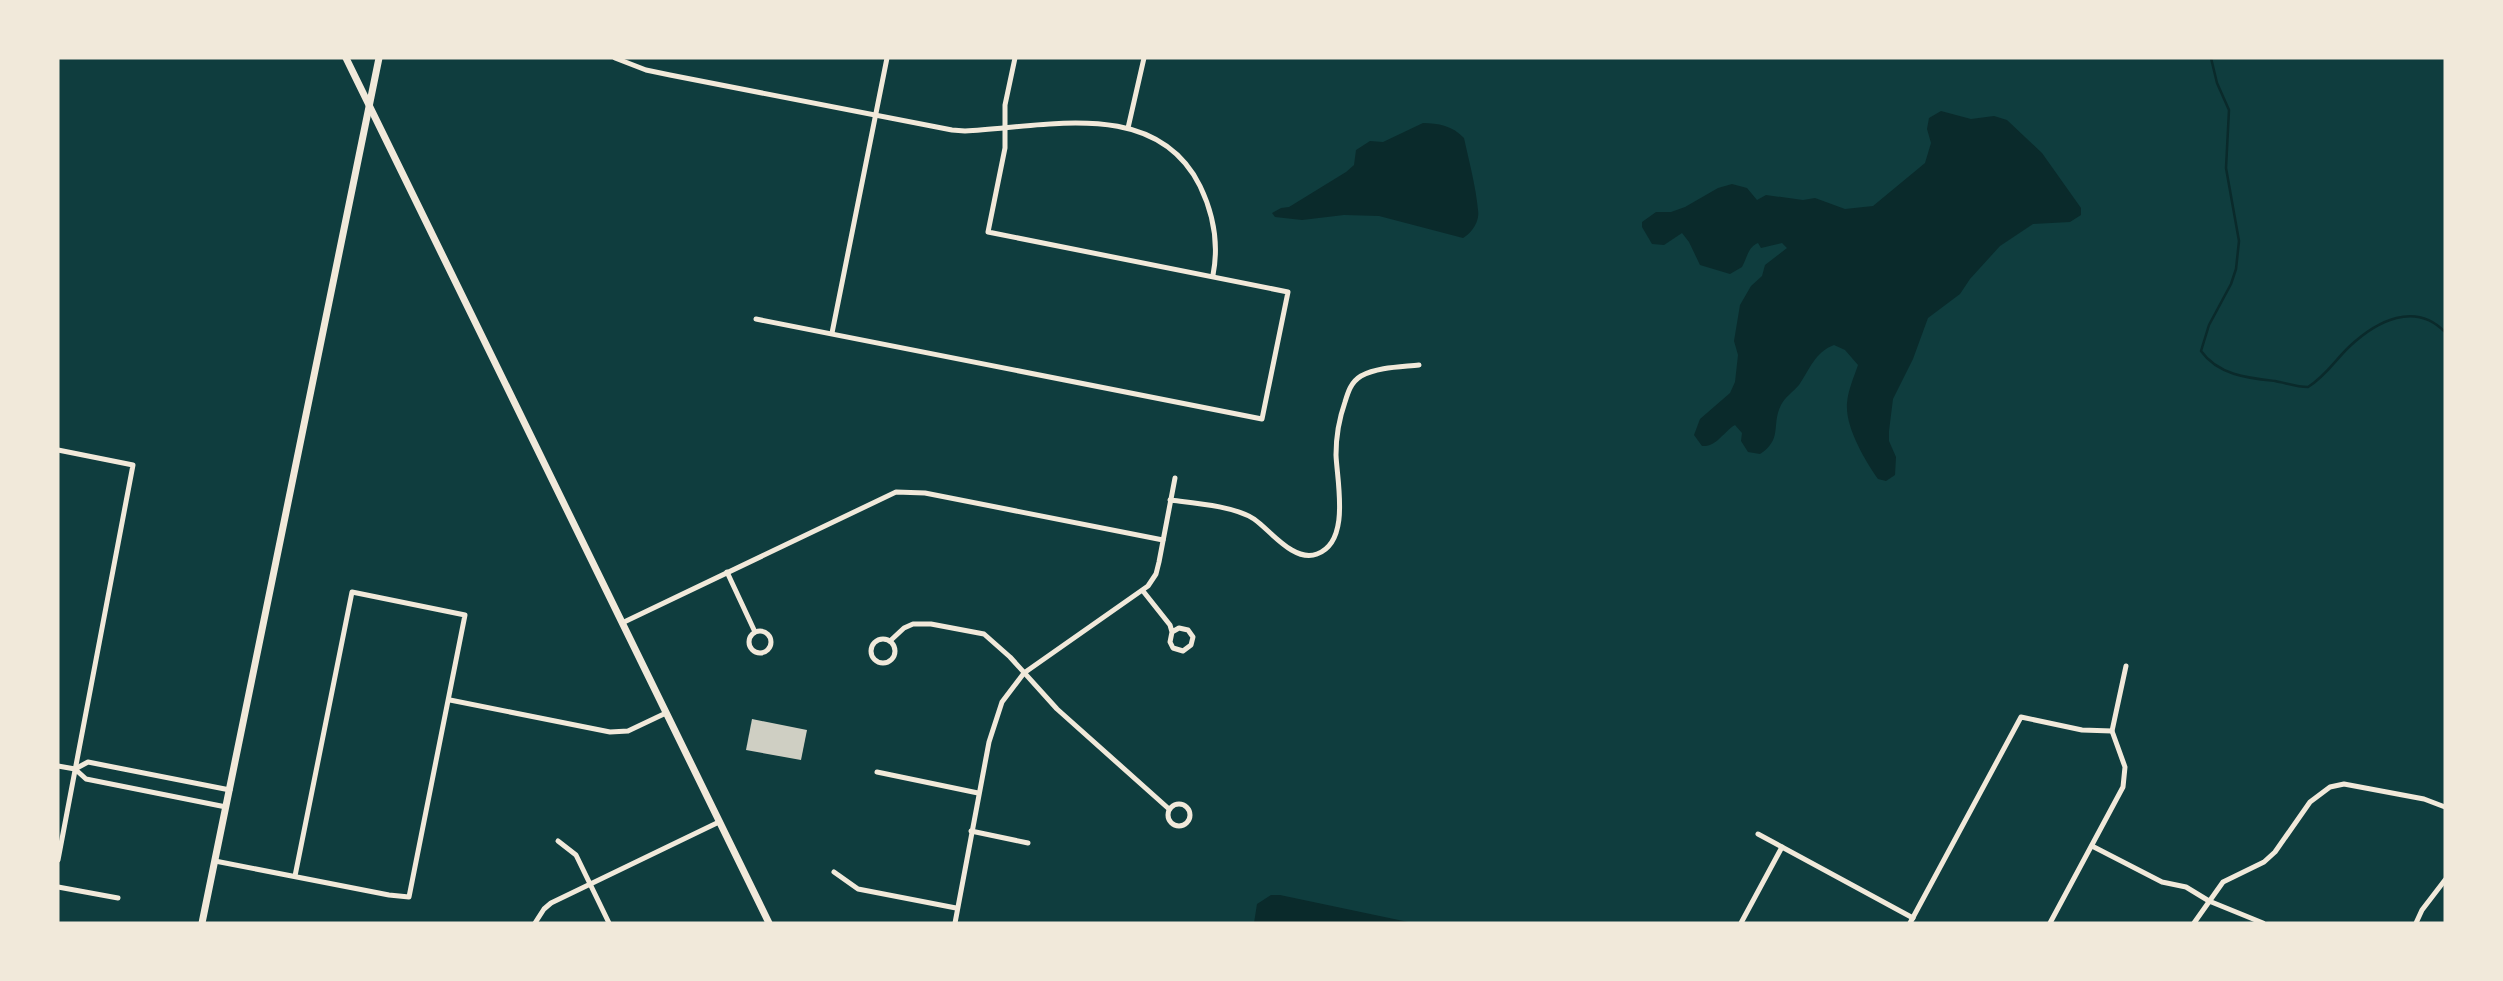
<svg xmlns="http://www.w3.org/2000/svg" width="2503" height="981" font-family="Raleway,sans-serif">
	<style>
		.water { fill: #0a2a2b }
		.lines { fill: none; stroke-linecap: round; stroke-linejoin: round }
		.stream { stroke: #0a2a2b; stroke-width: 2.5 }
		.building { fill: #cfcfc3 }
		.minor { stroke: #f1e9da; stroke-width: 5 }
		.tertiary { stroke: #f1e9da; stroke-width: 7 }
	</style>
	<rect width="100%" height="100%" fill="#0f3d3e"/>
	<g class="water">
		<path d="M 1941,111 L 1971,119 L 1994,116 L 2007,120 L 2042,153 L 2081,208 L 2081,215 L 2070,222 L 2033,224 L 2000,246 L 1970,279 L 1960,294 L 1928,318 L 1913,359 L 1893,399 L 1889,431 L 1889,441 L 1896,457 L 1895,475 L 1886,481 L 1878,479 C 1865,460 1845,427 1847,403 C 1848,390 1854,377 1858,365 L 1845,350 L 1834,345 C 1815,352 1810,369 1799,385 C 1793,392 1785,397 1781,405 C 1771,425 1783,439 1760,454 L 1748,452 L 1741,441 L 1742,433 L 1735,425 C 1723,432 1717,447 1702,446 L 1694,435 L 1700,419 L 1730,393 L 1735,382 L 1738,355 L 1734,341 L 1740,305 L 1751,286 L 1762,276 L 1765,265 L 1787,248 L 1782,243 L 1761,248 L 1758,243 C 1748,247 1747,258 1742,267 L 1730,274 L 1700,265 L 1689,242 L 1682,233 L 1664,245 L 1652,244 L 1642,227 L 1642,222 L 1656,212 L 1671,212 L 1685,207 L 1718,188 L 1732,184 L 1747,188 L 1757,200 L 1766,195 L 1803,200 L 1815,198 L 1845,209 L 1873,206 L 1925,163 L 1931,143 L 1927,129 L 1929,118 Z"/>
		<path d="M 1423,123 C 1438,123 1453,126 1464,138 C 1469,161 1476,187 1478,210 C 1480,221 1472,233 1463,238 L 1379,216 L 1344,215 L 1302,220 L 1275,217 L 1272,213 L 1281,208 L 1289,207 L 1346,172 L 1354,165 L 1356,150 L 1370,141 L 1383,142 Z"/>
		<polygon points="1271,895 1280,895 1413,923 1254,923 1257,904"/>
	</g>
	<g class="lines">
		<path class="stream" d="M 2211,58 L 2217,83 L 2229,110 L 2226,168 L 2239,241 L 2236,269 L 2231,284 L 2209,325 L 2201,351 C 2218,375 2248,378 2275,381 C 2286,383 2297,387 2308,387 C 2326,376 2335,360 2350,346 C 2377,321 2415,301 2445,332"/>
	</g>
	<polygon class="building" points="752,719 807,730 801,760 746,750"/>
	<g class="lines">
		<g class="minor">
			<path d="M 615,58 L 646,70 L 670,75 L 952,130 L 965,131 C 1045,127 1156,97 1200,186 C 1214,215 1219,244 1213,275"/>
			<polyline points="1128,128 1144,58"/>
			<polyline points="756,319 1262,419 1288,292 988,232 1005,148 1005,105 1015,58"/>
			<polyline points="832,333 887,58"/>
			<polyline points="58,450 133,465 58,860"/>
			<path d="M 1170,500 C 1194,503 1234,506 1254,519 C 1270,530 1294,563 1317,554 C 1351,542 1337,481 1336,455 C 1336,437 1339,419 1345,402 C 1348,392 1351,382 1361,376 C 1378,367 1401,367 1419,365"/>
			<polyline points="727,572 755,632"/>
			<polyline points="1143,591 1170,625 1172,632 1170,642 1173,648 1183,651 1191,645 1193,637 1188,630 1179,628 1172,632"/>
			<polyline points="622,623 896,492 925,493 1163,540"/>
			<circle cx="760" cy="642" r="11"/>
			<circle cx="883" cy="651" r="12"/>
			<polyline points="890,641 904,628 913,624 931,624 984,634 1010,657 1057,709 1169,809"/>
			<polyline points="450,700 610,732 628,731 666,713"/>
			<polyline points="58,766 75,769"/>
			<polyline points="877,772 978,793"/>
			<circle cx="1179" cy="815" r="11"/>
			<polyline points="226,807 86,779 75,769 88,762 230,790"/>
			<polyline points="971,831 1028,843"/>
			<polyline points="1758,834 1913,918"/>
			<polyline points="558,841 576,855 609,923"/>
			<polyline points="2092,846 2162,882 2186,887 2209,901 2263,923"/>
			<polyline points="215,861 389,895 409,897 465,615 352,592 295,876"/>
			<polyline points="834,872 858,889 956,908"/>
			<polyline points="58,887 118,898"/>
			<polyline points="535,923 544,909 551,903 719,822"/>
			<polyline points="955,923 989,742 1002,702 1024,673 1148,586 1156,574 1159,562 1175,478"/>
			<polyline points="1741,923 1782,847"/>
			<polyline points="1910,923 2021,717 2082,730 2112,731"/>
			<polyline points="2050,923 2123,787 2125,767 2112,731 2126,666"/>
			<polyline points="2194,923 2223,882 2264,862 2275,852 2310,802 2330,787 2344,784 2424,799 2445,807"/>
			<polyline points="2416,923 2422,910 2445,880"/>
		</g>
		<g class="tertiary">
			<polyline points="346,58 769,923"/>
			<polyline points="202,923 379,58"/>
		</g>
	</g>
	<rect width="2503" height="981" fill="none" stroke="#f1e9da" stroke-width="119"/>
</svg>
